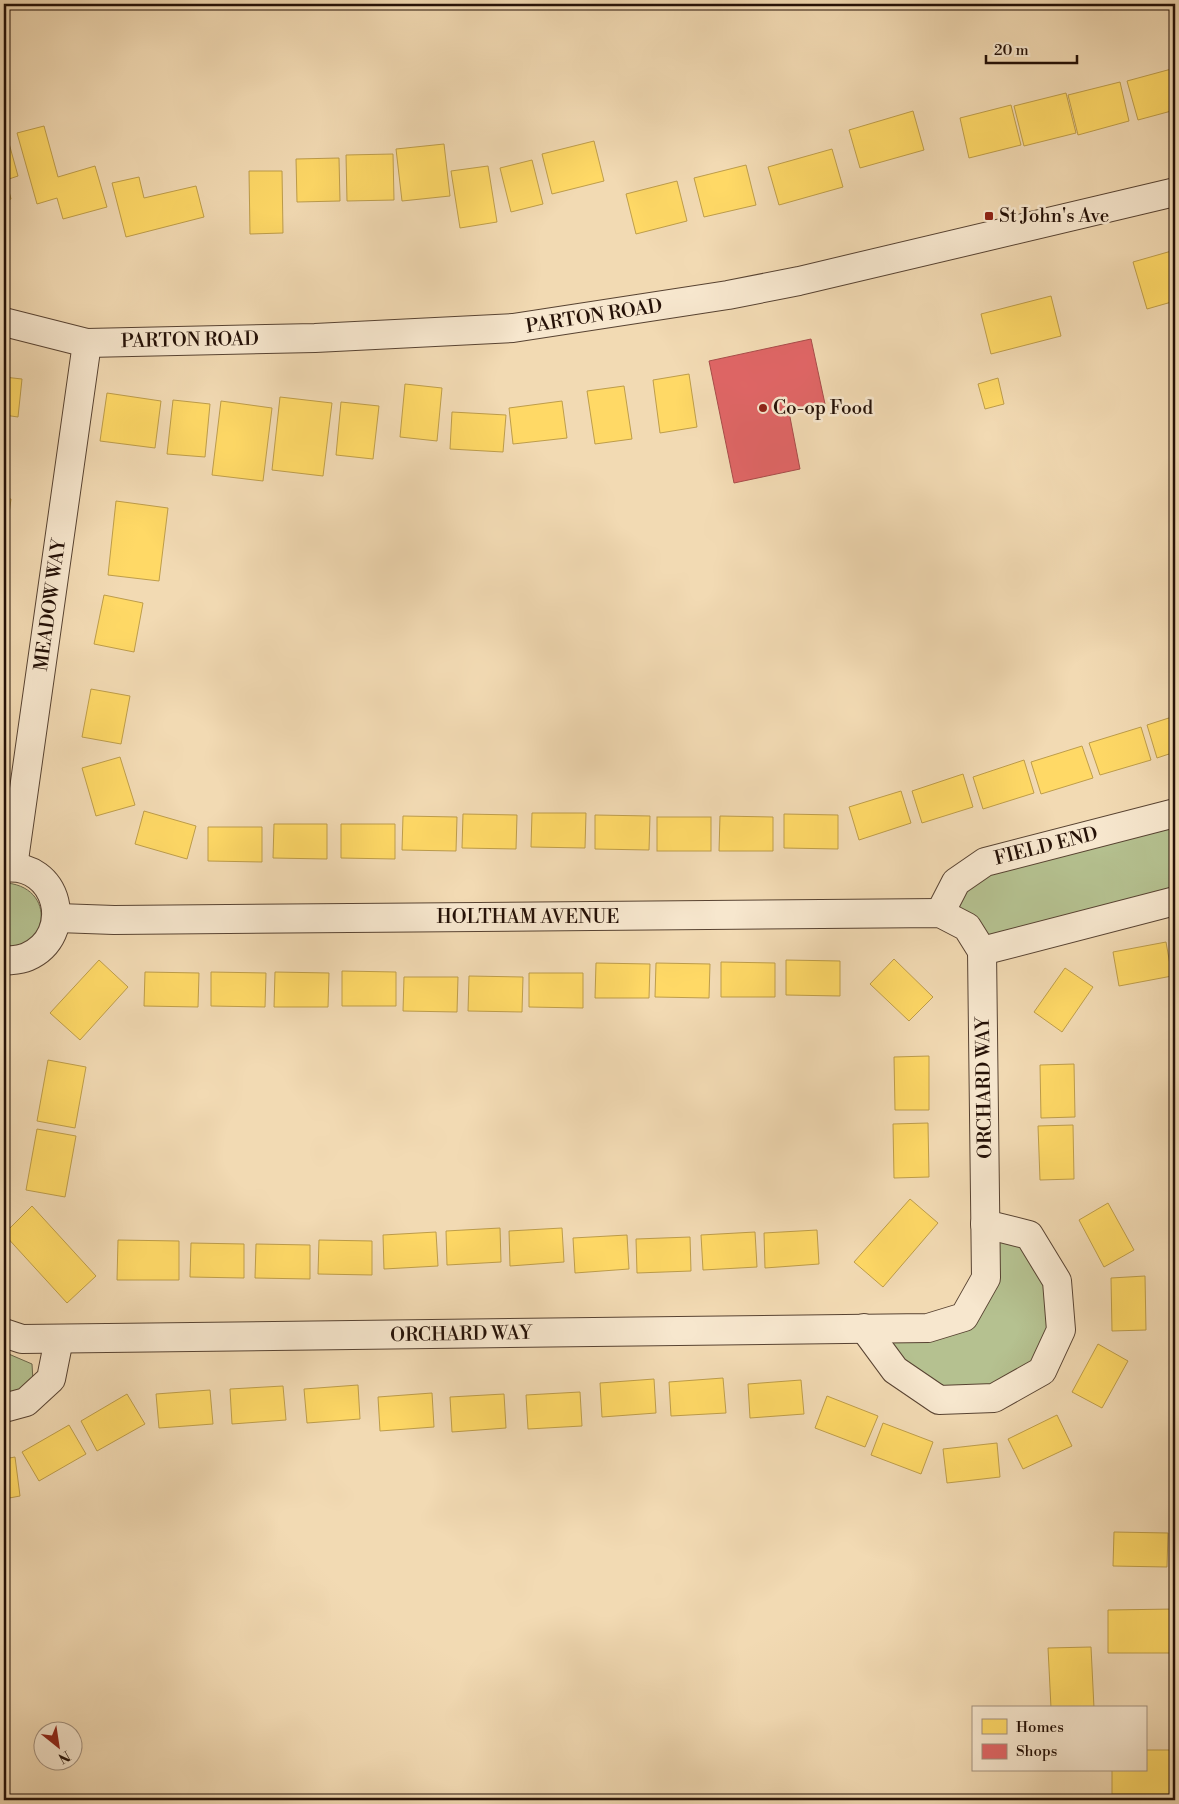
<svg xmlns="http://www.w3.org/2000/svg" width="1179" height="1804" font-family="'Libre Bodoni',serif">
	<style>
		.green { fill: #b5c190; stroke: #6d694c }
		.homes { fill: #ffd966; stroke: #be9d4a }
		.shops { fill: #e06666; stroke: #a84c4a }
		.lines { fill: none; stroke-linecap: round; stroke-linejoin: round }
		.minor-casing { stroke: #584332; stroke-width: 30 }
		.tertiary-casing { stroke: #584332; stroke-width: 30 }
		.minor { stroke: #f7e7ce; stroke-width: 28 }
		.tertiary { stroke: #f7e7ce; stroke-width: 28 }
		.poi-dot { fill: #8f2418; stroke: #f7e7ce; stroke-width: 2 }
		.labels { text-anchor: middle; dominant-baseline: central; stroke-width: 5; stroke-linejoin: round; paint-order: stroke }
		.poi-label { font-size: 19px; fill: #251107; stroke: #f7e7ce; text-anchor: start }
		.street-label { font-size: 19px; fill: #251107; stroke: #f7e7ce }
	</style>
	<rect width="100%" height="100%" fill="#f2dab3"/>
	<filter id="stains"><feTurbulence type="fractalNoise" baseFrequency=".004" numOctaves="4"/><feColorMatrix values="0 0 0 0 .2 0 0 0 0 .09 0 0 0 0 .02 0 0 0 .5 -.17"/></filter>
	<radialGradient id="worn" r=".72"><stop offset=".6" stop-color="#630" stop-opacity="0"/><stop offset="1" stop-color="#630" stop-opacity=".3"/></radialGradient>
	<g class="green">
		<polygon points="1175,813 1175,901 982,951 940,913 956,882"/>
		<path d="M 7,883 C 56,888 50,950 4,946 L 4,884 Z"/>
		<polygon points="985,1224 1029,1235 1057,1281 1042,1371 939,1400 864,1328 963,1317"/>
		<polygon points="4,1352 32,1364 33,1381 19,1391 4,1395"/>
	</g>
	<g class="homes">
		<polygon points="1175,68 1175,110 1138,120 1127,81"/>
		<polygon points="1120,82 1129,121 1078,135 1068,95"/>
		<polygon points="1066,93 1076,133 1024,146 1014,106"/>
		<polygon points="1011,105 1021,145 969,158 960,118"/>
		<polygon points="913,111 924,150 860,168 849,130"/>
		<polygon points="4,125 18,176 6,180 11,199 4,201"/>
		<polygon points="44,126 58,177 95,166 107,207 63,219 57,198 37,204 17,133"/>
		<polygon points="594,141 604,181 552,194 542,154"/>
		<polygon points="444,144 450,196 402,201 396,149"/>
		<polygon points="832,149 843,187 779,205 768,167"/>
		<polygon points="393,154 394,200 347,201 346,155"/>
		<polygon points="339,158 340,201 297,202 296,159"/>
		<polygon points="532,160 543,204 511,212 500,168"/>
		<polygon points="746,165 756,205 704,217 694,178"/>
		<polygon points="488,166 497,222 460,228 451,171"/>
		<polygon points="249,171 282,171 283,233 250,234"/>
		<polygon points="139,177 144,198 196,186 204,217 126,237 112,183"/>
		<polygon points="677,181 687,221 636,234 626,194"/>
		<polygon points="1175,250 1175,301 1147,309 1133,262"/>
		<polygon points="1051,296 1061,336 991,354 981,314"/>
		<polygon points="689,374 697,427 660,433 653,380"/>
		<polygon points="4,377 22,379 18,417 4,415"/>
		<polygon points="998,378 1004,404 985,409 978,384"/>
		<polygon points="405,384 442,388 437,441 400,437"/>
		<polygon points="624,386 632,439 595,444 587,391"/>
		<polygon points="107,393 161,401 155,448 100,441"/>
		<polygon points="280,397 332,403 323,476 272,470"/>
		<polygon points="173,400 210,404 205,457 167,454"/>
		<polygon points="221,401 272,408 263,481 212,475"/>
		<polygon points="562,401 567,438 513,444 509,408"/>
		<polygon points="341,402 379,406 373,459 336,455"/>
		<polygon points="452,412 506,415 503,452 450,449"/>
		<polygon points="4,498 11,499 5,543 4,543"/>
		<polygon points="116,501 168,508 159,581 108,575"/>
		<polygon points="104,595 143,603 134,652 94,644"/>
		<polygon points="91,689 130,696 121,744 82,737"/>
		<polygon points="1175,716 1175,752 1157,758 1147,725"/>
		<polygon points="1141,727 1151,760 1100,775 1089,743"/>
		<polygon points="1082,746 1093,778 1041,794 1031,762"/>
		<polygon points="120,757 135,805 96,816 82,768"/>
		<polygon points="1024,760 1034,793 983,809 973,777"/>
		<polygon points="963,774 973,807 922,823 912,791"/>
		<polygon points="901,791 911,823 859,840 849,807"/>
		<polygon points="144,811 196,826 187,859 135,844"/>
		<polygon points="532,813 586,813 585,848 531,847"/>
		<polygon points="463,814 517,815 516,849 462,848"/>
		<polygon points="784,814 838,815 838,849 784,848"/>
		<polygon points="595,815 650,816 649,850 595,849"/>
		<polygon points="403,816 457,817 456,851 402,850"/>
		<polygon points="720,816 773,817 773,851 719,851"/>
		<rect x="657" y="817" width="54" height="34"/>
		<polygon points="274,824 327,824 327,859 273,858"/>
		<polygon points="341,824 395,824 395,859 341,858"/>
		<polygon points="208,827 262,827 262,862 208,861"/>
		<polygon points="1166,942 1172,976 1119,986 1113,952"/>
		<polygon points="894,959 933,997 909,1021 870,984"/>
		<polygon points="99,960 128,987 80,1040 50,1013"/>
		<polygon points="786,960 840,961 840,996 786,995"/>
		<polygon points="721,962 775,963 775,997 721,997"/>
		<polygon points="596,963 650,964 649,998 595,998"/>
		<polygon points="656,963 710,964 709,998 655,997"/>
		<polygon points="1065,968 1093,987 1062,1032 1034,1012"/>
		<polygon points="342,971 396,972 396,1006 342,1006"/>
		<polygon points="145,972 199,973 198,1007 144,1006"/>
		<polygon points="211,972 266,973 265,1007 211,1006"/>
		<polygon points="275,972 329,973 328,1007 274,1007"/>
		<polygon points="529,973 583,973 583,1008 529,1007"/>
		<polygon points="469,976 523,977 522,1012 468,1011"/>
		<polygon points="404,977 458,977 457,1012 403,1011"/>
		<polygon points="929,1056 929,1110 895,1110 894,1057"/>
		<polygon points="48,1060 86,1067 75,1128 37,1121"/>
		<polygon points="1074,1064 1075,1117 1041,1118 1040,1065"/>
		<polygon points="928,1123 929,1177 894,1178 893,1124"/>
		<polygon points="1073,1125 1074,1179 1040,1180 1038,1126"/>
		<polygon points="37,1129 76,1136 65,1197 26,1190"/>
		<polygon points="910,1199 938,1223 883,1287 854,1262"/>
		<polygon points="1108,1203 1134,1250 1104,1267 1079,1220"/>
		<polygon points="32,1206 96,1276 67,1303 4,1234"/>
		<polygon points="500,1228 501,1262 447,1265 446,1231"/>
		<polygon points="562,1228 564,1262 510,1266 509,1231"/>
		<polygon points="817,1230 819,1264 765,1268 764,1233"/>
		<polygon points="436,1232 438,1266 384,1269 383,1235"/>
		<polygon points="755,1232 757,1267 703,1270 701,1235"/>
		<polygon points="627,1235 629,1269 575,1273 573,1238"/>
		<polygon points="690,1237 691,1271 637,1273 636,1239"/>
		<polygon points="118,1240 179,1241 179,1280 117,1280"/>
		<polygon points="319,1240 372,1241 372,1275 318,1274"/>
		<polygon points="191,1243 244,1244 244,1278 190,1277"/>
		<polygon points="256,1244 310,1245 310,1279 255,1278"/>
		<polygon points="1145,1276 1146,1330 1112,1331 1111,1278"/>
		<polygon points="1098,1344 1128,1361 1102,1408 1072,1392"/>
		<polygon points="723,1378 726,1413 671,1416 669,1382"/>
		<polygon points="654,1379 656,1413 602,1417 600,1383"/>
		<polygon points="801,1380 804,1414 750,1418 748,1384"/>
		<polygon points="358,1385 360,1419 307,1423 304,1389"/>
		<polygon points="283,1386 286,1420 232,1424 230,1389"/>
		<polygon points="210,1390 213,1424 159,1428 156,1394"/>
		<polygon points="580,1392 582,1426 528,1429 526,1395"/>
		<polygon points="432,1393 434,1427 380,1431 378,1397"/>
		<polygon points="127,1394 145,1424 97,1451 81,1421"/>
		<polygon points="504,1394 506,1428 452,1432 450,1397"/>
		<polygon points="827,1396 878,1416 865,1447 815,1428"/>
		<polygon points="1057,1415 1072,1446 1023,1469 1008,1439"/>
		<polygon points="883,1423 933,1442 921,1474 871,1455"/>
		<polygon points="69,1425 86,1454 39,1481 22,1452"/>
		<polygon points="997,1443 1000,1477 947,1483 943,1449"/>
		<polygon points="15,1457 20,1496 4,1499 4,1459"/>
		<polygon points="1114,1532 1168,1533 1167,1567 1113,1566"/>
		<polygon points="1175,1609 1175,1653 1108,1653 1108,1610"/>
		<polygon points="1091,1647 1094,1708 1051,1708 1048,1648"/>
		<polygon points="1145,1750 1175,1750 1175,1794 1112,1794 1112,1770 1145,1770"/>
	</g>
	<polygon class="shops" points="811,339 825,404 789,412 800,469 734,483 709,361"/>
	<g class="lines">
		<g class="minor-casing">
			<g id="minor">
				<polyline points="13,867 87,343"/>
				<path d="M 4,868 C 58,861 77,935 27,957 C 20,960 11,960 4,961"/>
				<polyline points="940,913 956,882 985,862 1175,813"/>
				<polyline points="58,918 114,920 940,913 967,927 982,951"/>
				<polyline points="982,951 1175,901"/>
				<polyline points="864,1328 895,1370 939,1400 994,1398 1042,1371 1061,1330 1057,1281 1029,1235 985,1224"/>
				<polyline points="4,1333 22,1339 928,1328 964,1317 986,1278 982,951"/>
				<polyline points="4,1408 26,1402 51,1379 59,1339"/>
			</g>
		</g>
		<g class="tertiary-casing">
			<polyline id="tertiary" points="4,322 87,343 315,338 513,328 728,295 799,281 1175,192"/>
		</g>
		<use href="#minor" class="minor"/>
		<use href="#tertiary" class="tertiary"/>
	</g>
	<g class="poi-dot">
		<rect x="984" y="211" width="10" height="10" rx="2.5"/>
		<circle cx="763" cy="408" r="5"/>
	</g>
	<g class="labels">
		<g class="poi-label">
			<text x="999" y="216">St John's Ave</text>
			<text x="773" y="408">Co-op Food</text>
		</g>
		<g class="street-label">
			<text transform="translate(594 316) rotate(-9)">PARTON ROAD</text>
			<text transform="translate(190 340) rotate(-1)">PARTON ROAD</text>
			<text transform="translate(50 605) rotate(-82)">MEADOW WAY</text>
			<text transform="translate(1046 846) rotate(-14)">FIELD END</text>
			<text x="528" y="917">HOLTHAM AVENUE</text>
			<text transform="translate(984 1088) rotate(-91)">ORCHARD WAY</text>
			<text transform="translate(461 1334) rotate(-1)">ORCHARD WAY</text>
		</g>
	</g>
	<rect width="1179" height="1804" fill="none" stroke="#f2dab3" stroke-width="20"/>
	<rect x="5" y="5" width="1169" height="1794" fill="none" stroke="#251107" stroke-width="2.5"/>
	<rect x="10" y="10" width="1159" height="1784" fill="none" stroke="#251107"/>
	<rect x="972" y="1706" width="175" height="65" fill="#f7e7ce" stroke="#a3917e"/>
	<rect x="982" y="1719" width="25" height="15" fill="#ffd966" stroke="#a3917e"/>
	<text x="1016" y="1732" font-size="15" fill="#251107">Homes</text>
	<rect x="982" y="1744" width="25" height="15" fill="#e06666" stroke="#a3917e"/>
	<text x="1016" y="1756" font-size="15" fill="#251107">Shops</text>
	<g transform="translate(58 1746) rotate(150)"><circle r="24" fill="#f7e7ce" stroke="#a3917e"/>
	<path d="M0-4L9 19L0 12L-9 19Z" fill="#8f2418"/>
	<text y="-8" font-size="14" font-weight="bold" text-anchor="middle" fill="#251107">N</text>
	</g>
	<path d="M986 55v8h91v-8" fill="none" stroke="#251107" stroke-width="2.5"/>
	<text x="994" y="55" font-size="15" fill="#251107" stroke="#f7e7ce" stroke-width="4" paint-order="stroke">20 m</text>
	<rect width="100%" height="100%" filter="url(#stains)"/>
	<rect width="100%" height="100%" fill="url(#worn)"/>
</svg>
